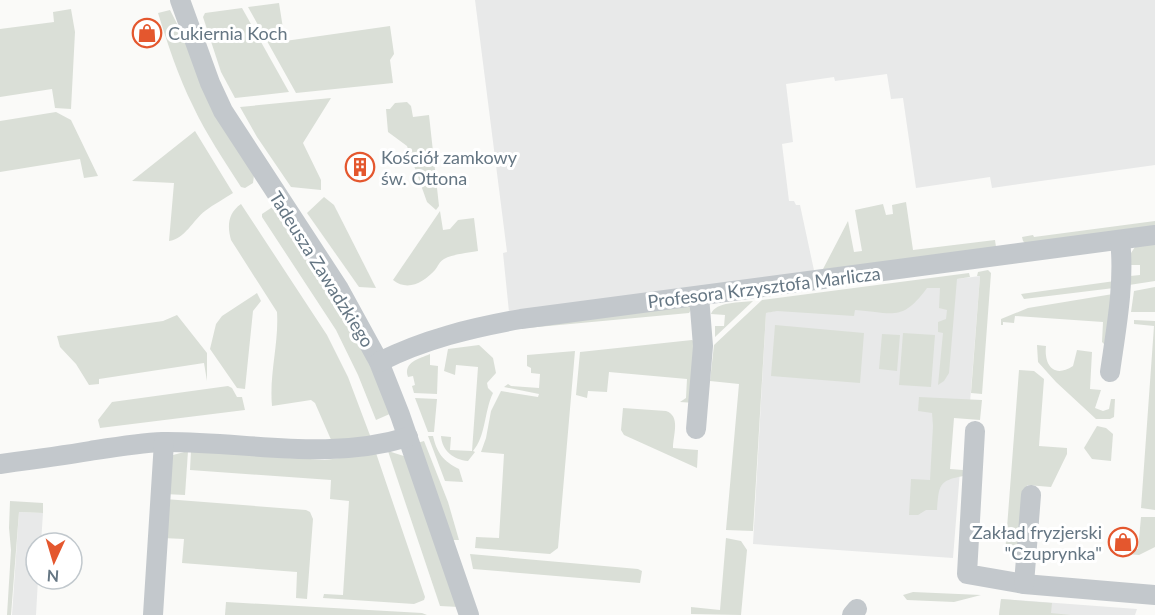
<svg xmlns="http://www.w3.org/2000/svg" width="1155" height="615" font-family="Lato,sans-serif">
	<style>
		.built { fill: #e8e9e9 }
		.green { fill: #dadfd7 }
		.lines { fill: none; stroke-linecap: round; stroke-linejoin: round }
		.minor { stroke: #c3c8cc; stroke-width: 20 }
		.labels { text-anchor: middle; dominant-baseline: central; stroke-width: 6; stroke-linejoin: round; paint-order: stroke }
		.poi-label { font-size: 18px; fill: #657683; stroke: #fff; text-anchor: start }
		.street-label { font-size: 18px; fill: #657683; stroke: #fff }
	</style>
	<rect width="100%" height="100%" fill="#fafaf8"/>
	<g class="built">
		<polygon points="475,0 1155,0 1155,165 992,188 990,177 916,188 903,98 891,99 887,74 835,81 834,77 786,84 793,142 782,144 789,201 794,201 796,205 800,205 815,275 509,312 503,253 507,252"/>
		<polygon points="980,276 969,415 951,413 946,470 960,471 953,558 753,544 766,313 856,292"/>
		<polygon points="19,512 43,513 41,543 36,543 36,579 38,579 36,615 12,615"/>
		<polygon points="1001,599 1137,609 1135,615 999,615"/>
	</g>
	<g class="green">
		<polygon points="279,3 285,41 390,26 394,54 390,60 393,83 296,93 248,7"/>
		<polygon points="242,8 289,92 235,98 221,72 203,17 205,13"/>
		<polygon points="71,9 75,32 71,109 55,108 52,89 0,97 0,29 54,22 53,12"/>
		<path d="M 170,10 L 254,175 L 253,183 L 245,188 L 241,187 C 224,160 206,134 193,106 C 178,76 168,45 158,13 Z"/>
		<polygon points="331,98 303,143 321,180 321,190 291,187 257,137 240,107"/>
		<polygon points="407,102 411,106 413,117 429,115 439,206 436,210 427,202 407,146 388,132 386,109 390,109 395,103"/>
		<polygon points="56,112 71,120 98,176 84,178 80,159 0,172 0,121"/>
		<path d="M 195,131 L 233,193 C 224,199 214,204 205,211 C 193,220 185,239 169,241 L 174,183 L 132,181 Z"/>
		<polygon points="324,197 334,205 376,288 359,287 307,213"/>
		<polygon points="906,202 913,250 995,240 996,247 822,271 848,221 854,252 862,251 855,210 883,204 886,215 893,214 892,205"/>
		<path d="M 241,204 L 327,335 L 348,377 L 371,438 L 332,442 L 315,403 L 311,400 L 272,406 C 269,374 279,344 277,312 L 231,240 C 227,226 228,213 241,204 Z"/>
		<polygon points="274,206 342,306 392,413 376,420 358,375 336,330 262,217 262,214"/>
		<path d="M 440,211 L 443,230 L 450,229 L 458,220 L 474,218 L 478,251 C 468,253 453,254 444,259 C 440,261 438,266 435,270 C 424,282 408,292 393,280 Z"/>
		<polygon points="1155,221 1155,230 1029,247 1023,241 1022,237 1033,235 1034,237"/>
		<polygon points="1137,244 1155,244 1155,281 1129,285 1130,276 1140,275 1140,265 1130,265 1131,253"/>
		<polygon points="988,270 991,273 982,394 971,393 980,276 977,276 978,272"/>
		<path d="M 969,273 L 970,277 L 957,279 L 949,373 L 944,381 L 938,385 L 943,333 L 938,332 L 938,322 L 946,319 L 947,310 L 939,308 L 940,288 L 927,288 C 902,322 894,313 855,310 L 854,316 L 777,311 L 766,313 L 753,531 L 726,530 L 739,384 L 710,381 L 714,345 L 762,300 Z"/>
		<polygon points="1115,281 1114,288 1024,299 1021,294"/>
		<polygon points="1155,287 1155,312 1131,312 1134,291"/>
		<polygon points="257,293 261,301 253,311 245,389 237,388 210,349 216,324 222,316"/>
		<polygon points="1113,294 1110,350 1102,342 1103,322 1015,316 1014,323 1003,322 1003,325 1001,325 1001,319 1028,308"/>
		<path d="M 753,301 L 715,337 L 715,326 L 724,326 L 725,315 L 711,314 C 716,301 740,303 753,301 Z"/>
		<polygon points="695,303 689,313 505,330"/>
		<polygon points="177,315 207,353 207,381 204,363 99,379 99,384 89,385 76,364 60,347 57,336 163,321"/>
		<polygon points="1134,320 1155,321 1155,510 1141,508 1154,326 1134,324"/>
		<polygon points="775,325 864,333 860,383 771,376"/>
		<polygon points="903,333 935,335 931,387 899,385"/>
		<polygon points="882,334 900,335 897,371 879,369"/>
		<polygon points="692,340 695,342 695,403 680,402 686,398 687,379 609,372 607,392 588,391 587,398 576,395 580,352"/>
		<path d="M 479,345 L 493,358 L 496,373 L 487,383 L 488,388 L 493,393 C 484,412 486,436 473,451 L 475,452 L 468,461 C 454,460 442,451 441,436 L 451,437 L 450,450 L 472,451 L 478,367 L 456,365 L 455,375 L 444,371 L 448,349 Z"/>
		<path d="M 1037,345 L 1046,346 C 1044,364 1053,379 1073,366 L 1077,350 L 1092,352 L 1090,389 L 1101,390 L 1095,408 L 1103,411 L 1109,409 L 1111,399 L 1115,399 L 1114,417 L 1110,419 L 1096,419 L 1056,382 L 1038,362 Z"/>
		<polygon points="575,351 558,548 550,554 475,548 476,537 499,538 504,454 481,452 486,438 491,411 501,391 538,397 539,394 504,387 508,384 511,386 539,388 540,374 531,373 531,368 527,366 527,355"/>
		<path d="M 430,354 L 430,365 L 438,366 L 437,394 L 414,393 L 412,386 L 415,385 L 413,376 L 408,377 C 403,362 419,359 430,354 Z"/>
		<polygon points="1019,370 1034,371 1044,379 1039,446 1067,448 1067,454 1051,487 1027,485 1021,555 1005,554"/>
		<polygon points="228,386 232,388 237,397 242,397 245,410 100,428 98,420 112,402"/>
		<path d="M 919,397 L 982,400 L 980,420 L 954,418 L 950,469 L 963,470 L 964,476 C 938,480 939,486 937,510 L 926,510 L 918,515 L 909,515 L 911,479 L 930,480 L 933,426 L 932,413 L 918,411 Z"/>
		<polygon points="415,398 437,399 434,432 428,432"/>
		<path d="M 623,408 L 666,411 C 681,416 673,435 673,448 L 698,450 L 697,468 L 624,435 L 621,430 Z"/>
		<polygon points="1097,426 1106,428 1113,434 1111,461 1092,459 1084,448"/>
		<path d="M 428,436 L 433,436 C 437,453 443,461 459,469 L 463,482 L 445,481 Z"/>
		<polygon points="424,441 448,502 459,540 450,540 417,443"/>
		<polygon points="188,451 185,495 164,494 173,455"/>
		<polygon points="191,451 325,460 376,453 425,597 424,600 414,604 323,598 324,594 343,595 349,501 330,499 331,480 190,470"/>
		<polygon points="388,451 407,457 459,607 440,606"/>
		<polygon points="165,499 306,510 310,512 313,519 307,599 296,598 297,572 182,563 184,539 162,538"/>
		<polygon points="10,501 43,503 43,513 19,512 11,615 7,615 11,550 9,528"/>
		<polygon points="1141,517 1155,517 1155,547 1139,555 1127,554 1127,548 1138,549"/>
		<polygon points="726,538 741,541 747,550 741,615 691,614 691,607 720,610"/>
		<polygon points="470,554 638,569 642,571 640,583 473,569"/>
		<polygon points="913,592 981,595 954,602 907,600 903,595"/>
		<polygon points="1001,599 1052,603 1051,613 1071,615 999,615"/>
		<polygon points="226,602 422,613 427,615 225,615"/>
	</g>
	<g class="lines">
		<g class="minor">
			<polyline points="180,0 210,83 223,111 339,289 379,362 400,415 469,615"/>
			<path d="M 379,362 C 425,339 471,328 521,319 L 1155,235"/>
			<path d="M 1110,372 C 1116,329 1125,283 1120,240"/>
			<polyline points="696,429 703,346 699,296"/>
			<polyline points="975,431 967,574 1024,584 1155,595"/>
			<path d="M 0,464 C 30,460 60,456 90,451 C 115,447 138,443 163,442 C 245,441 327,462 408,437"/>
			<polyline points="1024,584 1031,495"/>
			<polyline points="153,615 164,442"/>
			<polyline points="852,615 857,609"/>
		</g>
	</g>
	<defs>
		<g id="shop-ring" transform="scale(1.5)"><circle r="9.5" fill="#fff" stroke="#e4572e" stroke-width="1.5"/><path d="M-5-2.5h2.3a2.7 3.5 0 0 1 5.4 0H5L5.5 6h-11ZM-1.5-2.5h3a1.5 2.3 0 0 0-3 0Z" fill="#e4572e"/></g>
		<g id="building-ring" transform="scale(1.5)"><circle r="9.5" fill="#fff" stroke="#e4572e" stroke-width="1.5"/><path d="M-4-6H4V6H1V3H-1V6H-4ZM-2.5-4.3h1.7v1.8h-1.7ZM.8-4.3h1.7v1.8H.8ZM-2.5-1h1.7V.8h-1.7ZM.8-1h1.7V.8H.8Z" fill="#e4572e"/></g>
	</defs>
	<g fill-rule="evenodd">
		<use href="#shop-ring" x="147" y="33"/>
		<use href="#building-ring" x="360" y="167"/>
		<use href="#shop-ring" x="1123" y="542"/>
	</g>
	<g class="labels">
		<g class="poi-label">
			<text x="168" y="33">Cukiernia Koch</text>
			<text x="381" y="157">Kościół zamkowy<tspan x="381" dy="21">św. Ottona</tspan></text>
			<text x="1102" y="532" text-anchor="end">Zakład fryzjerski<tspan x="1102" dy="21">"Czuprynka"</tspan></text>
		</g>
		<g class="street-label">
			<text transform="translate(322 269) rotate(58)">Tadeusza Zawadzkiego</text>
			<text transform="translate(764 287) rotate(-7)">Profesora Krzysztofa Marlicza</text>
		</g>
	</g>
	<g transform="translate(54 561) rotate(184)"><circle r="28" fill="#ffffff" stroke="#c1c8cd" stroke-width="1.5"/>
	<path d="M0-4.5L10 22L0 15L-10 22Z" fill="#e4572e"/>
	<text y="-9" font-size="16" font-weight="bold" text-anchor="middle" fill="#657683">N</text>
	</g>
</svg>
